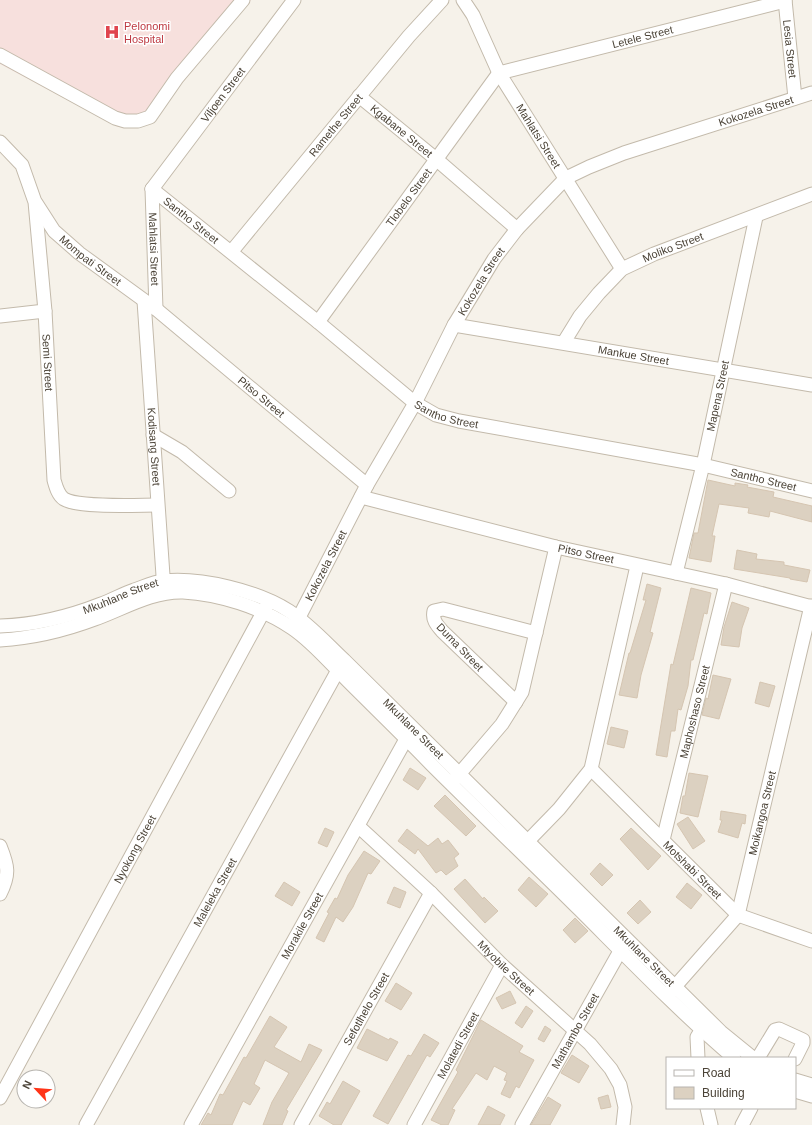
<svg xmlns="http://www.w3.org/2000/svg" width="812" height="1125" font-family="Helvetica,sans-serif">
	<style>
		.medical { fill: #f7e0dd }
		.building { fill: #dcd1c1; stroke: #d5c5b1 }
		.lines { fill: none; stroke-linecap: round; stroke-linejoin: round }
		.minor-casing { stroke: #c3baab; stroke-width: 15 }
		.minor { stroke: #fff; stroke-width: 13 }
		.labels { text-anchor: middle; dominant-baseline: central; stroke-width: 3; stroke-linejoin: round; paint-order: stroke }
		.health-label { font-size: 11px; fill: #be3a42; stroke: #fff; text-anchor: start }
		.street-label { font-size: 11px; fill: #4b4337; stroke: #fff }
	</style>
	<rect width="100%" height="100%" fill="#f6f2ea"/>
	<polygon class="medical" points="0,0 251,0 149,123 118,127 0,64"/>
	<g class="building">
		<polygon points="708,480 735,486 735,483 748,485 747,487 774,492 773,497 812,506 812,522 770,511 769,517 748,513 749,508 719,504 712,536 715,536 711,562 689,558 694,533 698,533"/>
		<polygon points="737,550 757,554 756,559 784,562 784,565 810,570 807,582 790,579 790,578 734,569"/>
		<polygon points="647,584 661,588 650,632 653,633 641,675 637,698 619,695 629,653 630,653 646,600 643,600"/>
		<polygon points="691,588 711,593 707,614 704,613 693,660 691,660 688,686 681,710 678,709 675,731 671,731 667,757 656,755 671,664 673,665"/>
		<polygon points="732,602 749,608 742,628 739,647 721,645 724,627"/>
		<polygon points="713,675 731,679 719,719 702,715 706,698 708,699"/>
		<polygon points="760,682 775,686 769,707 755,703"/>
		<polygon points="611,727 628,731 624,748 607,744"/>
		<polygon points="410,768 426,778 418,790 403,780"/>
		<polygon points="689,773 708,776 698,817 680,813 683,796 685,796"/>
		<polygon points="445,795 476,826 466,836 434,806"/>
		<polygon points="721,811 746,815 745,824 742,823 738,838 718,832 722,820 720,820"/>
		<polygon points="688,817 705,841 693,849 677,824"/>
		<polygon points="325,828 334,832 327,847 318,843"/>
		<polygon points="631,828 661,856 648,870 620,839"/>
		<polygon points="407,829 428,846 438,838 442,844 448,840 459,854 454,858 458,866 446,875 441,870 436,873 418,849 415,854 398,841"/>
		<polygon points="364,851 380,861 371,874 368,873 353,907 343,922 336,917 324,942 316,938 329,913 327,912 335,898 337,899 348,875"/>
		<polygon points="600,863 613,875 602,886 590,874"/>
		<polygon points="529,877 548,894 536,907 518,890"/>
		<polygon points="465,879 483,899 484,897 498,911 485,923 454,889"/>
		<polygon points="284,882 300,892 292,906 275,896"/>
		<polygon points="687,883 702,895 691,909 676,897"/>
		<polygon points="394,887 406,892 400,908 387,903"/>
		<polygon points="640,900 651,912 638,924 627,913"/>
		<polygon points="575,918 588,931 575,943 563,930"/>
		<polygon points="396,983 412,993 401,1010 385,1001"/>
		<polygon points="510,991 516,1003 502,1009 496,998"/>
		<polygon points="526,1006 533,1011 522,1028 515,1023"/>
		<polygon points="270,1016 287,1027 274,1047 301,1062 309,1044 322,1050 286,1110 288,1111 282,1125 263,1125 272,1102 289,1073 265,1060 254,1084 260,1088 250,1105 243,1101 232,1125 201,1125 208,1113 211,1115 220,1094 223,1095 244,1057 246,1058"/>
		<polygon points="481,1020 523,1046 519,1052 534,1060 519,1088 516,1086 510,1098 501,1094 507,1081 504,1080 507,1073 494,1066 487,1080 476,1073 452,1109 455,1110 448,1125 442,1125 431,1120 458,1072 456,1070"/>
		<polygon points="545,1026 551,1030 544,1042 538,1039"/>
		<polygon points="367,1029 389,1040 390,1038 398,1042 387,1061 357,1048"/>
		<polygon points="424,1034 439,1043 430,1057 427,1055 388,1124 373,1116 408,1055 411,1056"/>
		<polygon points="572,1055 589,1066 579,1083 561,1073"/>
		<polygon points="343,1081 360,1091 341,1125 334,1125 319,1116 327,1102 330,1104"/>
		<polygon points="608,1095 611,1107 601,1109 598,1098"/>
		<polygon points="548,1097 561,1105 550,1125 531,1125"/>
		<polygon points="488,1106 505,1115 500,1125 478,1125"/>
	</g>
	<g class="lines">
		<g class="minor-casing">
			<g id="minor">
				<path id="s1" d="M 463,0 L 473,15 L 499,73 L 622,269"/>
				<path id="s2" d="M 785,0 L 795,98"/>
				<polyline points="0,55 115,118 125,121 138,121 150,117 177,78 243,0"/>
				<path id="s3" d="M 499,73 L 785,1"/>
				<path id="s4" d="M 359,96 L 436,159 L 517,229"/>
				<path id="s5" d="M 0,142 L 22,165 L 35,202 L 45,311 L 54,480 C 56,487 58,495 64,499 C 79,508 137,505 157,505"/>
				<path id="s6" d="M 152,189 L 318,322 L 415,403 L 436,415 L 459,421 L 703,465 L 812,491"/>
				<path id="s7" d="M 152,189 L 294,0"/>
				<path id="s8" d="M 152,189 L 156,309"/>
				<path id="s9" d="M 36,203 L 54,231 L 79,253 L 156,309 L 367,485"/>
				<path id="s10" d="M 232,251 L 409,36 L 442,0"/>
				<path id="s11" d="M 144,301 L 164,590"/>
				<polyline points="0,316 45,311"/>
				<path id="s12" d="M 318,322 L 499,73"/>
				<path id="s13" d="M 454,325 L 812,385"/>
				<path id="s14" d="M 564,342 L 580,316 L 599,293 L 622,269 L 654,254 L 812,194"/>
				<polyline points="153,435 182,452 229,491"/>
				<path id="s15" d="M 361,497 L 556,547 L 726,584 L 812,607"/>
				<path id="s16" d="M 676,573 L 703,465 L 756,217"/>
				<path id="s17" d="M 295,625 L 367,485 L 415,403 L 454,325 L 494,259 L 517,229 L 566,178 L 589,167 L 624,153 L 812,93"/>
				<path id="s18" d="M 0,626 C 35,625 68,617 101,604 C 112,600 123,594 134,590 C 143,587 154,582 163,581 C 201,577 258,591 289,611 C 309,624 327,644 344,660 L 721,1032 L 753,1058"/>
				<path d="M 0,640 C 34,638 63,631 95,619 C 123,609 152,591 183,592 C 219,594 261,607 292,628 C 313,642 331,664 349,682 C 376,709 404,736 431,764 C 480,813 531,861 580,910 C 630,960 680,1012 734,1058"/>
				<path d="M 516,702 L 442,631 C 437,625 432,620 434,611 L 443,609 L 536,633"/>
				<path id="s19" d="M 591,769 L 738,915 L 812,941"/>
				<polyline points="455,779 502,724 522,692 556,547"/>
				<path id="s20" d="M 358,826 L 431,893 L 502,965 L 590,1044 L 611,1069 L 620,1085 L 625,1107 L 623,1125"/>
				<path id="s21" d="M 663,840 L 726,584"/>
				<polyline points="524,845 559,809 591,769 637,566"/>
				<path d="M 0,846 C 8,866 10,874 0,894"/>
				<path id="s22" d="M 671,991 L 738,915 L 811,606"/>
				<polyline points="698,1058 697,1037 706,1023"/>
				<polyline points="758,1058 775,1030 779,1029 803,1040 803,1043 795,1059"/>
				<polyline points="795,1080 812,1085"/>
				<polyline points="795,1091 812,1096"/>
				<path id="s23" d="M 0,1098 L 267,605"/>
				<polyline points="707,1108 711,1125"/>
				<path id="s24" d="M 86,1125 L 342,663"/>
				<path id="s25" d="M 191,1125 L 410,732"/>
				<path id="s26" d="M 301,1125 L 431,893"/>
				<path id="s27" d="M 414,1125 L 502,965"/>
				<path id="s28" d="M 522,1125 L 624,944"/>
				<polyline points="742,1125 751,1108"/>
			</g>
		</g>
		<use href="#minor" class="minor"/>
	</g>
	<defs>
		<g id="hospital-bare" transform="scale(1.2)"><path d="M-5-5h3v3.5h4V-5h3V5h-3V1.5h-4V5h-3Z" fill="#e0444e" stroke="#fff" stroke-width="2.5" paint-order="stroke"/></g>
	</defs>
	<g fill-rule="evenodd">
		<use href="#hospital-bare" x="112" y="32"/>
	</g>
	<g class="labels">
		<g class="health-label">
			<text x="124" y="26">Pelonomi<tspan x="124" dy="13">Hospital</tspan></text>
		</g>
		<g class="street-label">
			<text stroke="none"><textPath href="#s3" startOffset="148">Letele Street</textPath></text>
			<text stroke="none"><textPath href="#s2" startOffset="49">Lesia Street</textPath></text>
			<text stroke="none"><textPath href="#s7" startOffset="118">Viljoen Street</textPath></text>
			<text stroke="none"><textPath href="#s17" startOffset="727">Kokozela Street</textPath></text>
			<text stroke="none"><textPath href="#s10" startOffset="163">Ramethe Street</textPath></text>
			<text stroke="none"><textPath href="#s4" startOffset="55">Kgabane Street</textPath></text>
			<text stroke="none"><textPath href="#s1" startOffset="156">Mahlatsi Street</textPath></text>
			<text stroke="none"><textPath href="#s12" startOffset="154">Tlobelo Street</textPath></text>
			<text stroke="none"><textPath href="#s6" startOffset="50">Santho Street</textPath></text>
			<text stroke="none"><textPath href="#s14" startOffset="149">Moliko Street</textPath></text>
			<text stroke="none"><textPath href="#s8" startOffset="60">Mahlatsi Street</textPath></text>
			<text stroke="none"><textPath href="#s9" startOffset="80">Mompati Street</textPath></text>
			<text stroke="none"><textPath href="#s17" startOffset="391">Kokozela Street</textPath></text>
			<text stroke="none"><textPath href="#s13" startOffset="182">Mankue Street</textPath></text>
			<text stroke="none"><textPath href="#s5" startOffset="232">Semi Street</textPath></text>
			<text stroke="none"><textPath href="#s16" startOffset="182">Mapena Street</textPath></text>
			<text stroke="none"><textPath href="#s9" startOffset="299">Pitso Street</textPath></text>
			<text stroke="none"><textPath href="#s6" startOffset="373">Santho Street</textPath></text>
			<text stroke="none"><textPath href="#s11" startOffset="146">Kodisang Street</textPath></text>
			<text stroke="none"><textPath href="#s6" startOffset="697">Santho Street</textPath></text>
			<text stroke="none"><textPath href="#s15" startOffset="232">Pitso Street</textPath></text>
			<text stroke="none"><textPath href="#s17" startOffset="67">Kokozela Street</textPath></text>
			<text stroke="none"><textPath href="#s18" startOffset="125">Mkuhlane Street</textPath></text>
			<text transform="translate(460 647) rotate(46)">Duma Street</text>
			<text stroke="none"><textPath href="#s21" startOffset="132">Maphoshaso Street</textPath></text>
			<text stroke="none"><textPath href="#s18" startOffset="473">Mkuhlane Street</textPath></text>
			<text stroke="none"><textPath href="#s22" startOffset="206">Moikangoa Street</textPath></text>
			<text stroke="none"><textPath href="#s23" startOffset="283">Nyokong Street</textPath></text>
			<text stroke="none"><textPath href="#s19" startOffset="143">Motshabi Street</textPath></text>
			<text stroke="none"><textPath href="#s24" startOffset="266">Maleleka Street</textPath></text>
			<text stroke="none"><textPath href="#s25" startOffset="228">Morakile Street</textPath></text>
			<text stroke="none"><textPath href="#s18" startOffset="797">Mkuhlane Street</textPath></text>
			<text stroke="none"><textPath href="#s20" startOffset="205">Mtyobile Street</textPath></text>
			<text stroke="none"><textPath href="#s26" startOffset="133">Sefotlhelo Street</textPath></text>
			<text stroke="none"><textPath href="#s28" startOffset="108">Mathambo Street</textPath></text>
			<text stroke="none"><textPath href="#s27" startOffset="91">Molatedi Street</textPath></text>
		</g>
	</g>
	<rect x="666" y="1057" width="130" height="52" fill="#ffffff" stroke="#b7b4af"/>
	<rect x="674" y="1070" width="20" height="6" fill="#ffffff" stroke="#b7b4af"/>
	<text x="702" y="1077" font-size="12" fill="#4b4337">Road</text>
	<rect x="674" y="1087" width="20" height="12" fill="#dcd1c1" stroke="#b7b4af"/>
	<text x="702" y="1097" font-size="12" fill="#4b4337">Building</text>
	<g transform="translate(36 1089) rotate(296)"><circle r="19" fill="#ffffff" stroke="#b7b4af"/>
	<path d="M0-3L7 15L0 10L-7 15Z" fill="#ff3418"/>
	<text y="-6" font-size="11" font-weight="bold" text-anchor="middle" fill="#4b4337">N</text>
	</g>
</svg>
